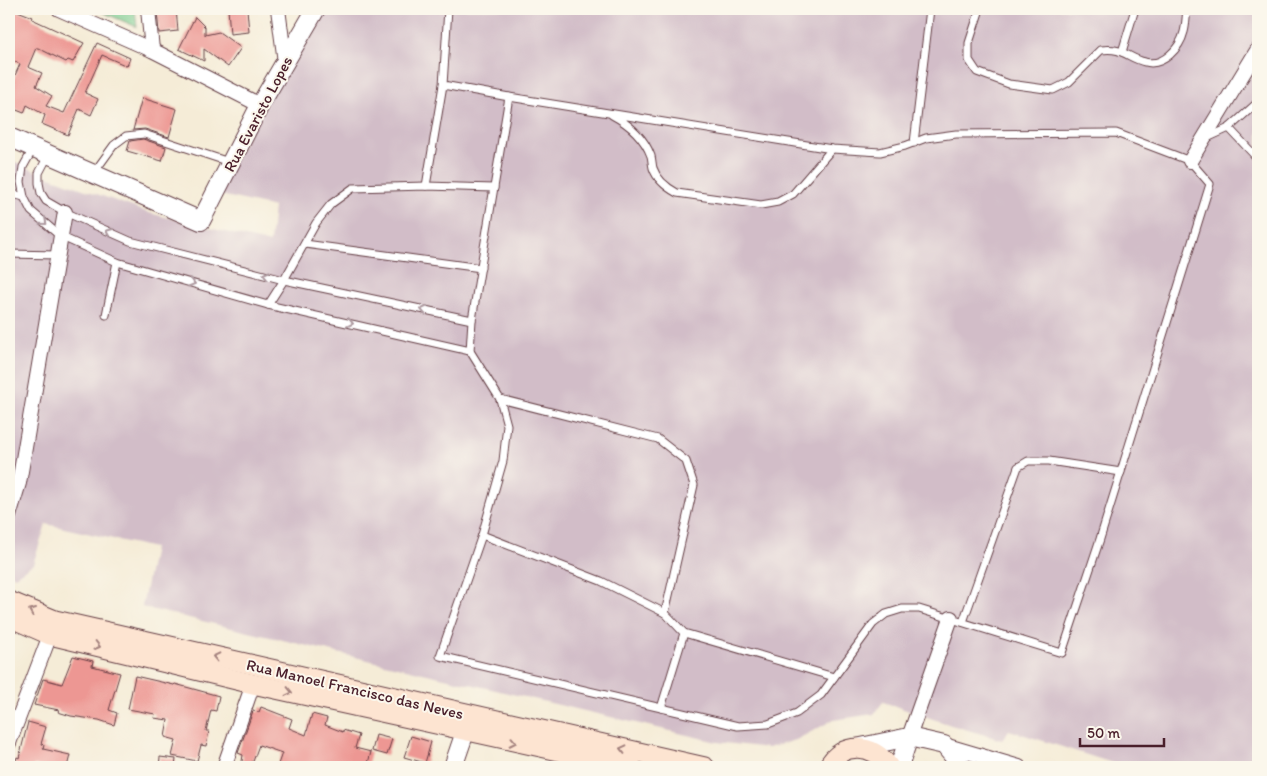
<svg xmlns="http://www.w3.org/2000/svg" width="1267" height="776" font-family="Itim,sans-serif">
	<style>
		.industrial { fill: #d2bdc8 }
		.green { fill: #77ca8c; stroke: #60745c }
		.building { fill: #ed9793 }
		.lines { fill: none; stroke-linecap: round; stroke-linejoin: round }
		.service-casing { stroke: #643e45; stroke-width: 9 }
		.minor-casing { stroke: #643e45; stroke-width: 16 }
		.tertiary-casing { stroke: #643e45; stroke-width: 20 }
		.secondary-casing { stroke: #643e45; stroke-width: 21 }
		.service { stroke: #fff; stroke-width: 7 }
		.minor { stroke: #fff; stroke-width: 14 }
		.tertiary { stroke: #fff; stroke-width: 18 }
		.secondary { stroke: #fde4d1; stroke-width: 19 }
		.oneway { stroke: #ae9aa0 }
		.oneway2 { stroke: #a4827e }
		.labels { text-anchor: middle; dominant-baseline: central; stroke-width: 4; stroke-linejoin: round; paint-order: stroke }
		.street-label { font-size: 16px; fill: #4a1f2b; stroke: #fbf7ec }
	</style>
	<rect width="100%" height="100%" fill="#fbf7ec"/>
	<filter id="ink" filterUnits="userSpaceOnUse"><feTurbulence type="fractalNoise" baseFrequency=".02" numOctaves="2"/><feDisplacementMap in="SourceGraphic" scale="10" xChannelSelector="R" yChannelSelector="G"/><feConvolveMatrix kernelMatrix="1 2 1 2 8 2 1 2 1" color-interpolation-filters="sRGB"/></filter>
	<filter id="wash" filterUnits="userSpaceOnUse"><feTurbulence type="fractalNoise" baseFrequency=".0096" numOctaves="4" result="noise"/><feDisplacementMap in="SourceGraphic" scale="20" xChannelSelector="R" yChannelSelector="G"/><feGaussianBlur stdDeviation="1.12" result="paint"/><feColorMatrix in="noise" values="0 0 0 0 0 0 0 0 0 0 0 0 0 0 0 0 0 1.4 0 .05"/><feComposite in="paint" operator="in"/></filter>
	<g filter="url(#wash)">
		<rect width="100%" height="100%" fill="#f5ecd7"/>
		<polygon class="industrial" points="317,9 1258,9 1258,767 1125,767 1009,730 1002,740 951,725 883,702 874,714 833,720 796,740 768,748 717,742 142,607 154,548 46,524 33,564 15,576 9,573 9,159 39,173 149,213 270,243 274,207 216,194"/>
		<polygon class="green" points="95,9 135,9 137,27"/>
		<g id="blocks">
			<g class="building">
				<polygon points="9,9 14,12 15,10 33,17 32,19 84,43 73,62 68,60 66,62 38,48 36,48 28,67 42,73 36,86 52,96 46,106 64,113 97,43 130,58 127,66 102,55 85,93 98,99 91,115 79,109 68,135 42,124 45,115 27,105 24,113 9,107 9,89 20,64 9,59"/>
				<polygon points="161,9 176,9 178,31 159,33 157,11 161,11"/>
				<polygon points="228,9 247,9 249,32 230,34"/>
				<polygon points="195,17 205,27 205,35 219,32 241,48 228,67 204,49 204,61 179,49"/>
				<polygon points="142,98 177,109 169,137 145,129 133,130"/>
				<polygon points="143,139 166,147 162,161 127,151 130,141"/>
				<polygon points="73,656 93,661 92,666 120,673 109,710 117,713 114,725 99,720 71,716 58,712 59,710 34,705 43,679 62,684"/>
				<polygon points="135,676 174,685 175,684 219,696 216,711 211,710 206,731 209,731 206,746 201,745 197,761 172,756 176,740 165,737 168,720 154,718 155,714 128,709"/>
				<polygon points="261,707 292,719 289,728 306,735 312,714 327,718 325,725 343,732 343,730 359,735 355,748 371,752 367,767 277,767 282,753 259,745 251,767 241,767 243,755 238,753 253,711 259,712"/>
				<polygon points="28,722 46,727 41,744 44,745 43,749 70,755 67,767 44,767 34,765 33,767 14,767 17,757 19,758"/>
				<polygon points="376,735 392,739 387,755 372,751"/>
				<polygon points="411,736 431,742 425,763 404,757"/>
				<polygon points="160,757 176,759 175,767 159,767"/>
			</g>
		</g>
	</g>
	<g filter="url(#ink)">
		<use href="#blocks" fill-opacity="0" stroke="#643e45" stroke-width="1"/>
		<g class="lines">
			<g class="service-casing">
				<g id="service">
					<polyline points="448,9 443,85 509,97"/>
					<path d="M 980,9 L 969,43 L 969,60 L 977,72 L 1009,84 L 1053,90 L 1069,82 L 1101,50 C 1124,47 1127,58 1145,62 C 1163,67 1180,48 1184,32 C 1186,25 1186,16 1187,9"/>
					<polyline points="1122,52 1135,9"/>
					<polygon points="509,97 832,149 880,152 905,146 926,138 956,134 1116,133 1190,161 1210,184 1100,539 1062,653 919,609 902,609 886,614 873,624 821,695 797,713 768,724 738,726 440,656 482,535 503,461 507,425 500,399 470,351 472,320"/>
					<path d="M 612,115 C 629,124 644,137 651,156 C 652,160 652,164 653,168 C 657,180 666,187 677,193 L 761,205 L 778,202 L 793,194 L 832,149"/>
					<polyline points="1229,128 1258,159"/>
					<polyline points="1207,138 1229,128 1258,102"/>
					<polyline points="914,143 930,9"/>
					<polyline points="33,149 23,167 21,182 24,197 31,211 60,236 117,262 268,305 470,351"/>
					<polyline points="48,156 39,173 39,183 41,193 46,201 65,212 130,241 284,280 472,320"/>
					<polyline points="93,174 114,145 126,136 144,134 229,162"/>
					<polyline points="426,186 443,85"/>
					<polyline points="9,193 24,197"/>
					<polyline points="305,244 481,268"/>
					<polyline points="9,254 57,255"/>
					<polyline points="268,305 284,280 316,223 331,204 353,188 426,186 494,188"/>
					<polyline points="106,315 117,262"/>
					<polyline points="500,399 658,439 686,461 694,485 665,613"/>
					<polyline points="482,535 601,581 665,613 684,633 834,677"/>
					<polyline points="963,622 1018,467 1028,461 1049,461 1121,472"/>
					<polyline points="661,708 684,633"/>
				</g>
			</g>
			<g class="minor-casing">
				<g id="minor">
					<polyline points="59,9 152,50 260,105"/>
					<polyline points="148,9 152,50"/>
					<polyline points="278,9 285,62"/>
					<polyline points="1190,161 1258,49"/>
					<polyline points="9,516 19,483 65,212"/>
					<polyline points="909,737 951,618"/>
					<polyline points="9,743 50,635"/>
					<polyline points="944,745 1019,767"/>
					<polyline points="224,767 253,684"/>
				</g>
			</g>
			<g class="tertiary-casing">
				<g id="tertiary">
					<polyline points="9,137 201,221 260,105 316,9"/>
					<polyline points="856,748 909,737 944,745 962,767"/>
					<polyline points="453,767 465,732"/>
					<polyline points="899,767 909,737"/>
				</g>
			</g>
			<g class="secondary-casing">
				<g id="secondary">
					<polyline points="9,601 55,620 705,767"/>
					<polyline points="9,617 50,635 253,684 632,767"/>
					<path d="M 828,767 C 841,741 874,743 889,767"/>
				</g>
			</g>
			<use href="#service" class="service"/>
			<use href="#minor" class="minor"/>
			<use href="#tertiary" class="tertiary"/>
			<use href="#secondary" class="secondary"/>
		</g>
		<defs><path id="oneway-chevron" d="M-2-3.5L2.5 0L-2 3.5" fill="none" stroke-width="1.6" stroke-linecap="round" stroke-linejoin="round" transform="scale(1.25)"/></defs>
		<g class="oneway">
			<use href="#oneway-chevron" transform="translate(44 222) rotate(41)"/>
			<use href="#oneway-chevron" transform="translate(109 232) rotate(-156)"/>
			<use href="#oneway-chevron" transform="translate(266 275) rotate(-166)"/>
			<use href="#oneway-chevron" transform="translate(192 283) rotate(16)"/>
			<use href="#oneway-chevron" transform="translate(424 310) rotate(-168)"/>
			<use href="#oneway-chevron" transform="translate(350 323) rotate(13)"/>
		</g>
		<g class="oneway2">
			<use href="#oneway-chevron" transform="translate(32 611) rotate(-157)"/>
			<use href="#oneway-chevron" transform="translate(97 646) rotate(14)"/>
			<use href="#oneway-chevron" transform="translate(216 657) rotate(-167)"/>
			<use href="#oneway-chevron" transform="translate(289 692) rotate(13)"/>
			<use href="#oneway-chevron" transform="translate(513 742) rotate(12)"/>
			<use href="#oneway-chevron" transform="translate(623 749) rotate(-167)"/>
		</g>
	</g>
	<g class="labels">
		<g class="street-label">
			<text transform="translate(258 114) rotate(-62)">Rua Evaristo Lopes</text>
			<text transform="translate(355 689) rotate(13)">Rua Manoel Francisco das Neves</text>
		</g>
	</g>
	<rect width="1267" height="776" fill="none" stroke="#fbf7ec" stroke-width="30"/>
	<path d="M1080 738v8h84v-8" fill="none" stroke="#4a1f2b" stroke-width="2.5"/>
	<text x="1087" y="738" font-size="15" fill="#4a1f2b" stroke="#fbf7ec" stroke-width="4" paint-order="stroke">50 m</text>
</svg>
